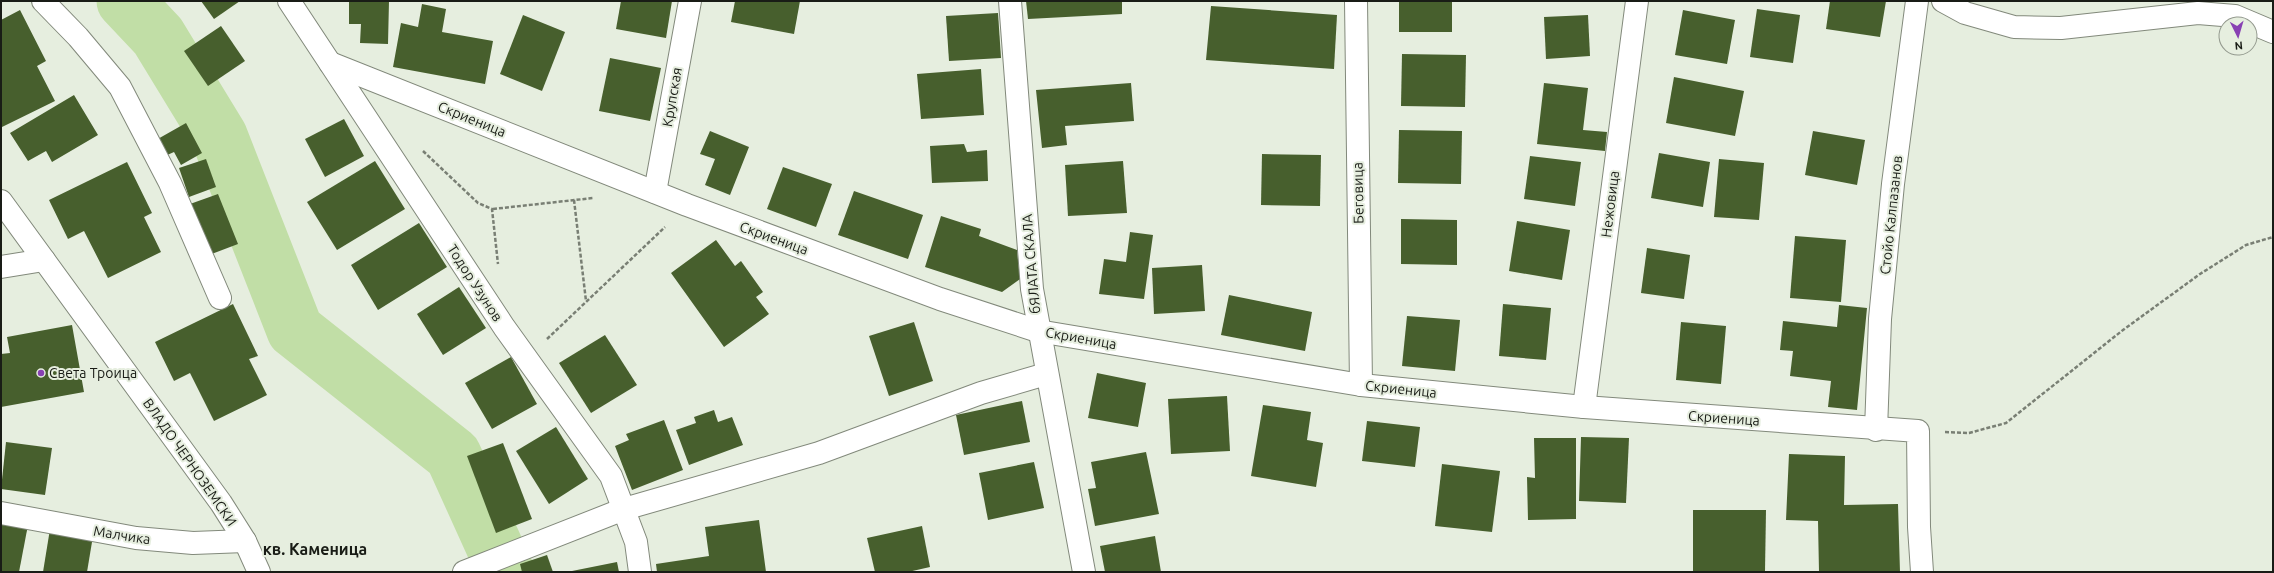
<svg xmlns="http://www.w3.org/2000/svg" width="2274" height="573" font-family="Ubuntu,sans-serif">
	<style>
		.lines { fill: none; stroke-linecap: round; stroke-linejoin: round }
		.river { stroke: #c1dea6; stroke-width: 57 }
		.building { fill: #475f2d }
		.minor-casing { stroke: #82897b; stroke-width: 24 }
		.path { stroke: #797f74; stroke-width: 2.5; stroke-dasharray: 4 2; stroke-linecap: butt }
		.minor { stroke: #fff; stroke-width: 22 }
		.poi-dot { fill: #8840b3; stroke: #e6eedf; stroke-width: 1.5 }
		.labels { text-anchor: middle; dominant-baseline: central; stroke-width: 4; stroke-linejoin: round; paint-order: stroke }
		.street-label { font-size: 14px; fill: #191c16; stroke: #e6eedf }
		.poi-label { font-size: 14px; fill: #191c16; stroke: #e6eedf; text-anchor: start }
		.quarter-label { font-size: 16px; font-weight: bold; fill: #191c16; stroke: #e6eedf }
	</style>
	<rect width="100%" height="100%" fill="#e6eedf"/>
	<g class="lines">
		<polyline class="river" points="125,1 158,36 219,136 295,330 453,455 506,572"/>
	</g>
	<g class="building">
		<polygon points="201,1 240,1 214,19"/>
		<polygon points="360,1 389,1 388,44 360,43 361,24 349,24 349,2"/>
		<polygon points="621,1 672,1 666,38 616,29"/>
		<polygon points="735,1 800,1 794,34 731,22"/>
		<polygon points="1026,1 1122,1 1122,14 1028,19"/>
		<rect x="1399" y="1" width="53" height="31"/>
		<polygon points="1830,1 1886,1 1880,37 1826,29"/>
		<polygon points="422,4 446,9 442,32 493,41 485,84 393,67 401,23 418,27"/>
		<polygon points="1211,6 1337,15 1334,69 1206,60"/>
		<polygon points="1757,9 1800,15 1793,63 1750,57"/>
		<polygon points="20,10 46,61 37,66 55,101 2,127 1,20"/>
		<polygon points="1683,10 1735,20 1727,64 1675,55"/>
		<polygon points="998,13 1001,58 949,61 946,16"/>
		<polygon points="523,15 565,32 542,91 500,74"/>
		<polygon points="1588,15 1590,56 1546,59 1544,17"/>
		<polygon points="221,26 245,61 208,86 184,51"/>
		<polygon points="1402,54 1466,55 1465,107 1401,106"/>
		<polygon points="610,58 661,68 650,121 599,111"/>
		<polygon points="981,69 984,115 921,119 917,74"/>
		<polygon points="1674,77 1744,91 1735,136 1666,123"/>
		<polygon points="1131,83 1134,121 1065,126 1067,145 1042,148 1036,90"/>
		<polygon points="1544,83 1588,88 1583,130 1607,132 1605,151 1537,144"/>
		<polygon points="74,95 98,135 52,162 46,151 28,161 10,133"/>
		<polygon points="344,119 364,156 325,177 305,139"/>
		<polygon points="186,123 202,153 181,165 174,152 165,156 156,140"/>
		<polygon points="1399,130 1462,131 1461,184 1398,183"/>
		<polygon points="710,131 749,147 730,195 705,185 715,159 700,154"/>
		<polygon points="1813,131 1865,140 1857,185 1805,175"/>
		<polygon points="964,144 967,152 987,150 988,181 932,183 930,146"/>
		<polygon points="1659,153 1710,162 1703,207 1651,198"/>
		<polygon points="1262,154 1321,155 1320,206 1261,205"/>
		<polygon points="1530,156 1581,162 1575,206 1524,199"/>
		<polygon points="206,159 216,187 189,197 179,168"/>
		<polygon points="1719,159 1764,163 1759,220 1714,217"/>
		<polygon points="375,161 405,209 337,250 307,202"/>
		<polygon points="1123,161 1127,213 1068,216 1065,165"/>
		<polygon points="127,162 152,213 144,217 161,252 108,278 84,231 68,239 49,200"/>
		<polygon points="783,167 832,184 816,227 767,209"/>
		<polygon points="854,191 923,215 908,259 838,235"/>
		<polygon points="218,194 238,244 209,255 190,204"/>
		<polygon points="941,216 981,229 979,236 1017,250 1020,279 1002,292 925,267"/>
		<polygon points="1401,219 1457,220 1457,265 1401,264"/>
		<polygon points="1517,221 1570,230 1562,280 1509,271"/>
		<polygon points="419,223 447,267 378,310 351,265"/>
		<polygon points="1130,232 1153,235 1144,299 1099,294 1104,259 1126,262"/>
		<polygon points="1795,236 1846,240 1841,302 1790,298"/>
		<polygon points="716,240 735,266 741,261 763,292 756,297 769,314 724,347 671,273"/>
		<polygon points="1647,248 1690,255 1684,299 1641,293"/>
		<polygon points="1202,265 1205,311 1154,314 1152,268"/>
		<polygon points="459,287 486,328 443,355 417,314"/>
		<polygon points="1229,295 1312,312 1305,351 1221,335"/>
		<polygon points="233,304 258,356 249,359 267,395 214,421 190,373 174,381 155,342"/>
		<polygon points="1503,304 1551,308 1546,360 1499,356"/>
		<polygon points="1839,305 1867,308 1857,410 1828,407 1831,381 1790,376 1793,351 1780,350 1783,321 1837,327"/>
		<polygon points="1407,316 1460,320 1455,371 1402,366"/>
		<polygon points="914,322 933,381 889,396 869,336"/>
		<polygon points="1681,322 1726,326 1721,384 1676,380"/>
		<polygon points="72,325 84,392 1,407 1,354 10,353 7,337"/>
		<polygon points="605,335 637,385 591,413 559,363"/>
		<polygon points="511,357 537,404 492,429 465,383"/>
		<polygon points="1097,373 1146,383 1138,427 1088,418"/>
		<polygon points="1227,396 1230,451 1171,454 1168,399"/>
		<polygon points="1022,401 1030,442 964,455 956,415"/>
		<polygon points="1263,405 1311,412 1307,440 1323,443 1316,487 1251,476"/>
		<polygon points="714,410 718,422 732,417 743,445 689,465 676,430 696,423 694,417"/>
		<polygon points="664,420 683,470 632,490 615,446 629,440 626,434"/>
		<polygon points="1367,421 1420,427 1415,467 1362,461"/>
		<polygon points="556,427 588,479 549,504 516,451"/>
		<polygon points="1581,437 1629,438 1626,503 1579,501"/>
		<polygon points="1534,438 1576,438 1576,519 1528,520 1527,477 1535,478"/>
		<polygon points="6,442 52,448 45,495 1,489"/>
		<polygon points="503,443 532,519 496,533 467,456"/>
		<polygon points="1146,452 1159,514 1095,526 1088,489 1096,488 1091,462"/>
		<polygon points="1789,454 1845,456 1844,505 1898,504 1900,572 1819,572 1818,521 1786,520"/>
		<polygon points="1034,462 1044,508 988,520 979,473"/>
		<polygon points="1442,464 1500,471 1492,532 1435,526"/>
		<polygon points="1693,510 1766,510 1765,571 1693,571"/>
		<polygon points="1,520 28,525 19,572 1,572"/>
		<polygon points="759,520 766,572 657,572 656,564 709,556 705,527"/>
		<polygon points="922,526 930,567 908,572 875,572 867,538"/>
		<polygon points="50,529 93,536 87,572 43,572"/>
		<polygon points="1155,536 1161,572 1105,572 1100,546"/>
		<polygon points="547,555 553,572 522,572 520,564"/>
		<polygon points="617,562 619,572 572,572 572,571"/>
	</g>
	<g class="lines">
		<g class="minor-casing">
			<g id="minor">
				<polyline points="43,1 78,37 120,87 170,183 220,298"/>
				<polyline points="289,1 504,327 611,476 636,542 640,572"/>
				<polyline points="1010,1 1032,289 1084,572"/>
				<polyline points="1356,1 1361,385"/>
				<polyline points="1943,1 1965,13 2014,27 2061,28 2198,13 2235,16 2273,32"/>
				<polyline points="330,63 687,205 940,299 1038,331 1361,385 1584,407 1918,431 1919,527 1922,572"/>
				<polyline points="655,192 690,1"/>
				<polyline points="1,201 221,503 245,541 259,572"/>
				<polyline points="1,267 44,260"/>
				<polyline points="1584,407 1637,1"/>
				<polyline points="1876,430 1880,319 1893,184 1917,1"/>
				<polyline points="1,513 136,538 193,543 245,541"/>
				<polyline points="464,572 624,509 819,453 981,393 1046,374"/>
			</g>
		</g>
		<g class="path">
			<polyline points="423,151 478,203 492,209 498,264"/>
			<polyline points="574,200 586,301"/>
			<polyline points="493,209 593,198"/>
			<polyline points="547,339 665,227"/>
			<polyline points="1945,432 1969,433 2006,423 2123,330 2200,274 2246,245 2273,237"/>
		</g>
		<use href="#minor" class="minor"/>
	</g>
	<circle class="poi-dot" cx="41" cy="373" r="4"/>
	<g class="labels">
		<g class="street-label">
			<text transform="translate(672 97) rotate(-80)">Крупская</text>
			<text transform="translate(472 119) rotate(22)">Скриеница</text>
			<text transform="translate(1358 193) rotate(-91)">Беговица</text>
			<text transform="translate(1610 204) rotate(-83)">Нежовица</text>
			<text transform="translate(1891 215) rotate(-84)">Стойо Калпазанов</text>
			<text transform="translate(774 238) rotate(20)">Скриеница</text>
			<text transform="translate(1031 264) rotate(-95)">бЯЛАТА СКАЛА</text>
			<text transform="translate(475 283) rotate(57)">Тодор Узунов</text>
			<text transform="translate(1081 338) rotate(10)">Скриеница</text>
			<text transform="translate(1401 389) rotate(6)">Скриеница</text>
			<text transform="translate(1724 418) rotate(4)">Скриеница</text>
			<text transform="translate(190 462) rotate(55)">ВЛАДО ЧЕРНОЗЕМСКИ</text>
			<text transform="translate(122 535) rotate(9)">Малчика</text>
		</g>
		<g class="poi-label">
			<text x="49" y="373">Света Троица</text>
		</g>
		<g class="quarter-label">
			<text x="315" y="549">кв. Каменица</text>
		</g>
	</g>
	<rect width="2274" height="573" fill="none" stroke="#191c16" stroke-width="4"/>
	<g transform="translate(2238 36) rotate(175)"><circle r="19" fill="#e6eedf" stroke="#949a8f"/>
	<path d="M0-3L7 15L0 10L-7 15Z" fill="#8840b3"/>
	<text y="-6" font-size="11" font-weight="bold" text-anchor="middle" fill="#191c16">N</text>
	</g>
</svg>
